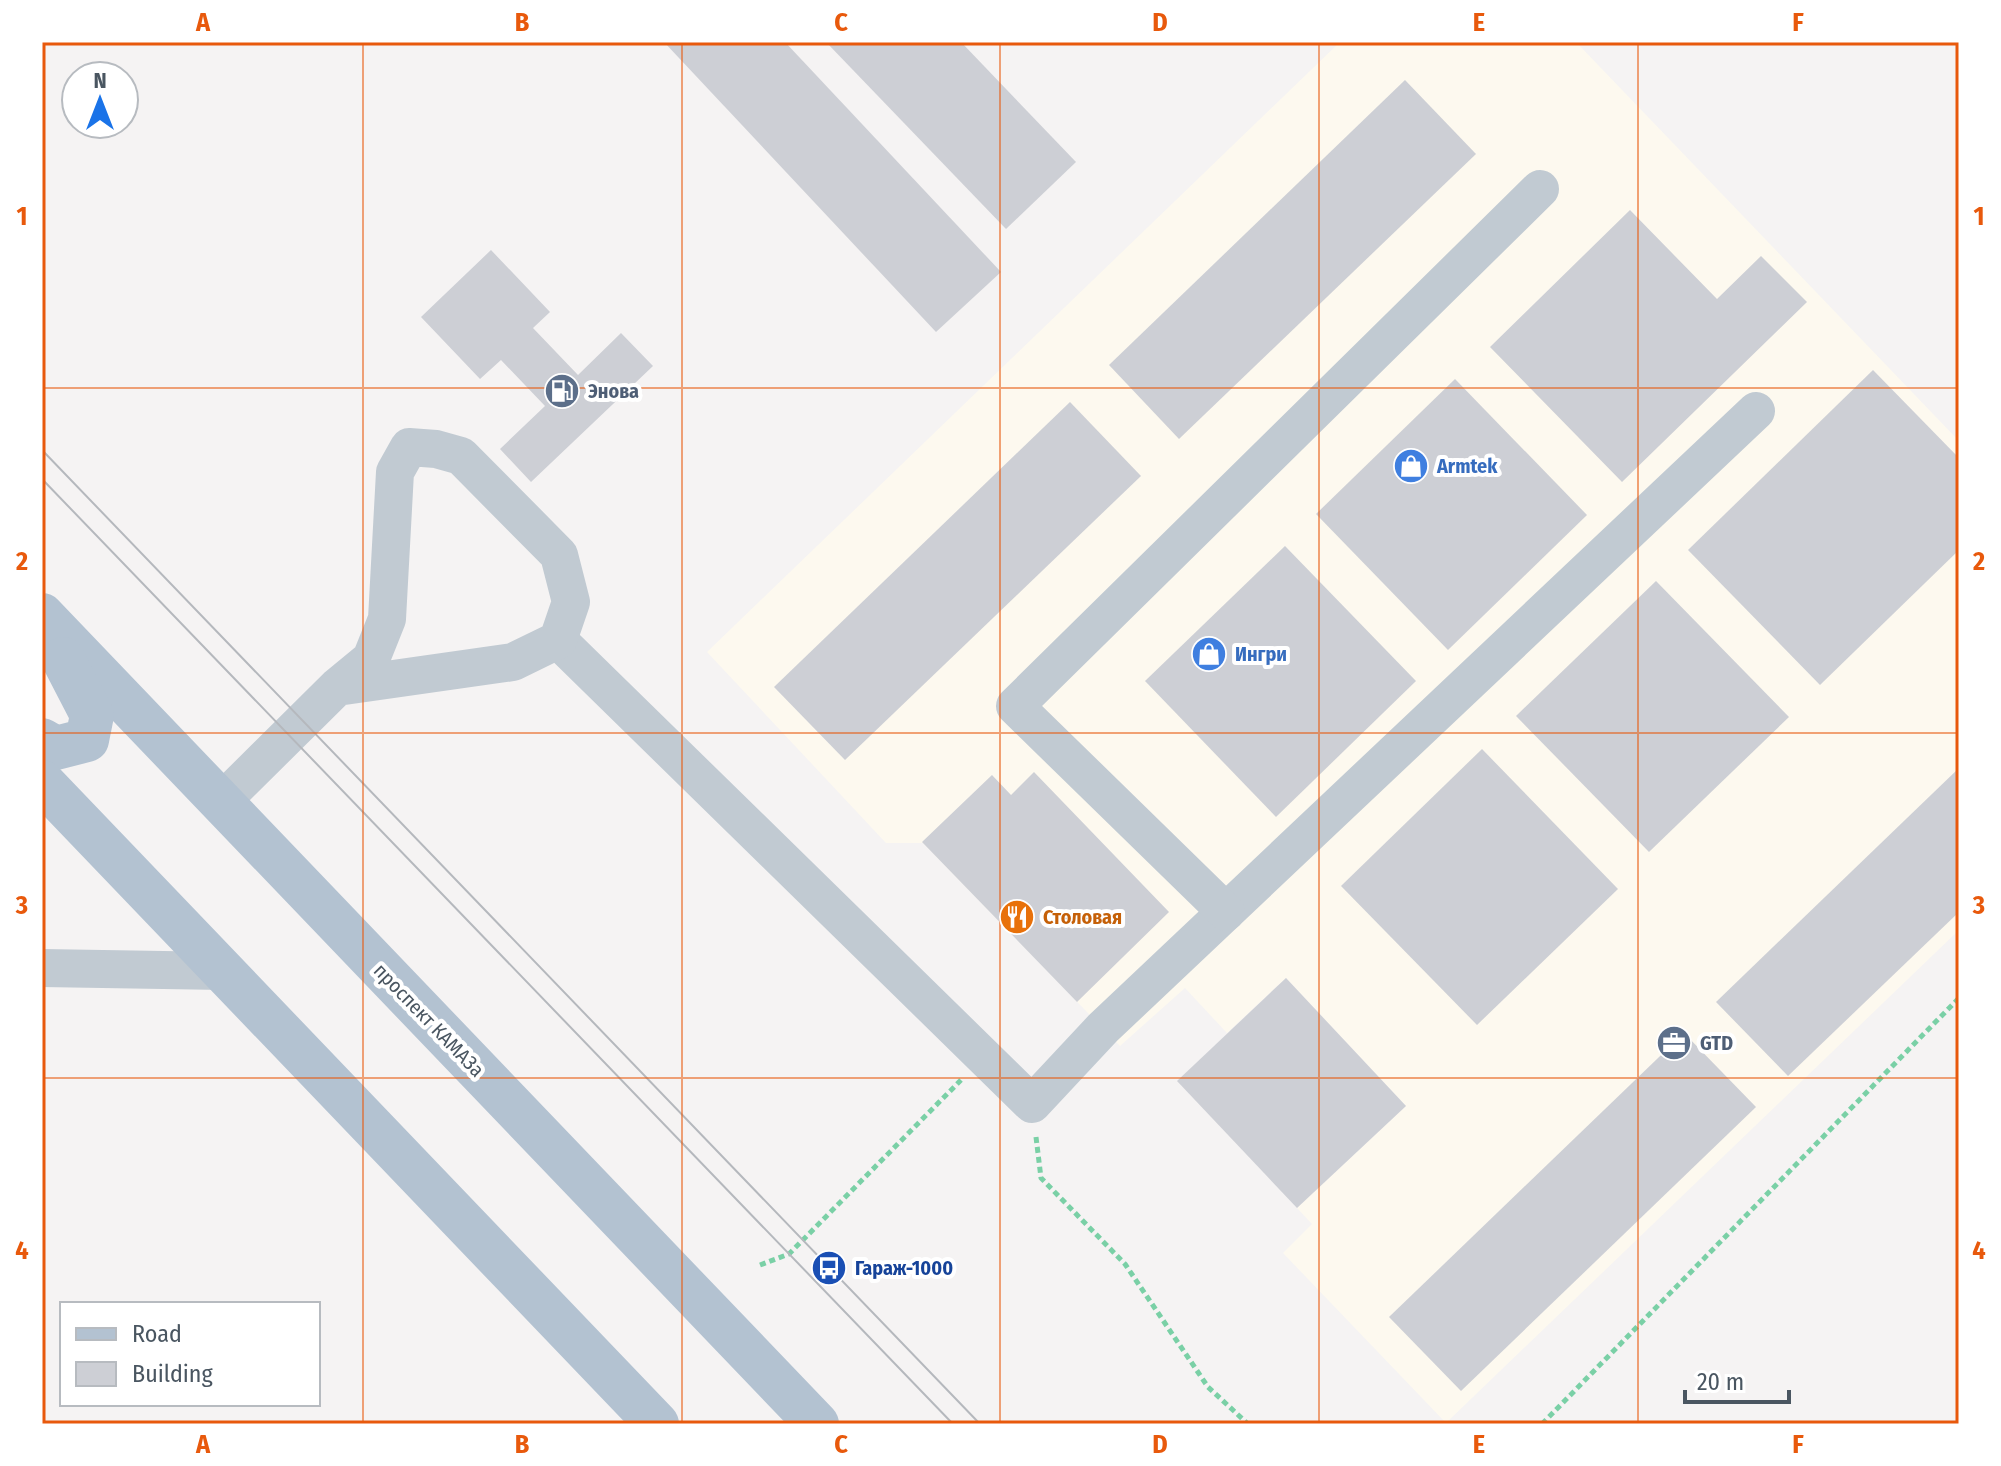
<svg xmlns="http://www.w3.org/2000/svg" width="2001" height="1466" font-family="'Fira Sans Condensed',sans-serif">
	<style>
		.commercial { fill: #fdf9ef }
		.building { fill: #cdcfd5 }
		.lines { fill: none; stroke-linecap: round; stroke-linejoin: round }
		.path { stroke: #7ad0a6; stroke-width: 5; stroke-dasharray: 6 4; stroke-linecap: butt }
		.minor { stroke: #c1cad2; stroke-width: 38 }
		.major { stroke: #b3c2d1; stroke-width: 44 }
		.tram { stroke: #b5b8bd; stroke-width: 2 }
		.grid { fill: none; stroke: #e8590c; stroke-width: 2; stroke-opacity: 0.55 }
		.labels { text-anchor: middle; dominant-baseline: central; stroke-width: 8; stroke-linejoin: round; paint-order: stroke }
		.service-label { font-size: 20px; font-weight: bold; fill: #4e5e75; stroke: #fff; text-anchor: start }
		.shop-label { font-size: 20px; font-weight: bold; fill: #366cbe; stroke: #fff; text-anchor: start }
		.food-label { font-size: 20px; font-weight: bold; fill: #c56008; stroke: #fff; text-anchor: start }
		.street-label { font-size: 20px; fill: #4a5661; stroke: #fff }
		.transit-label { font-size: 20px; font-weight: bold; fill: #164399; stroke: #fff; text-anchor: start }
		.neatline { fill: none; stroke: #e8590c; stroke-width: 3 }
		.grid-label { font-size: 26px; text-anchor: middle; font-weight: bold; fill: #e8590c }
	</style>
	<rect width="100%" height="100%" fill="#f5f3f3"/>
	<polygon class="commercial" points="1340,42 1576,42 1959,441 1959,930 1446,1423 1283,1253 1312,1224 1297,1208 1406,1106 1286,978 1227,1033 1185,988 1120,1046 923,843 886,843 707,652"/>
	<g class="building">
		<polygon points="664,42 785,42 1001,272 936,332"/>
		<polygon points="826,42 961,42 1076,162 1006,229"/>
		<polygon points="1405,80 1476,154 1179,439 1109,365"/>
		<polygon points="1630,210 1717,299 1761,256 1807,302 1622,482 1490,347"/>
		<polygon points="491,250 550,312 533,328 578,375 621,333 653,366 531,482 500,449 545,406 501,360 480,379 421,317"/>
		<polygon points="1873,370 1959,458 1959,550 1820,685 1688,550"/>
		<polygon points="1455,379 1587,515 1448,650 1316,514"/>
		<polygon points="1070,402 1141,476 845,760 774,687"/>
		<polygon points="1285,546 1416,681 1276,817 1145,681"/>
		<polygon points="1656,581 1789,717 1649,852 1516,716"/>
		<polygon points="1482,749 1618,889 1477,1025 1341,886"/>
		<polygon points="1959,768 1959,912 1788,1076 1716,1002"/>
		<polygon points="1034,772 1169,912 1077,1002 922,842 992,775 1011,795"/>
		<polygon points="1286,978 1406,1106 1297,1208 1177,1081"/>
		<polygon points="1684,1033 1756,1107 1461,1391 1389,1317"/>
	</g>
	<g class="lines">
		<g class="path">
			<polyline points="1036,1137 1041,1178 1125,1264 1208,1387 1248,1424"/>
			<polyline points="760,1265 789,1254 961,1080"/>
			<polyline points="1542,1424 1959,998"/>
		</g>
		<g class="minor">
			<polyline points="558,640 1032,1104 1103,1028 1756,411"/>
			<polyline points="221,802 337,687 371,659 387,619 395,472 409,447 436,449 461,456 559,555 571,602 558,640 513,662 337,687"/>
			<polyline points="1226,912 1015,706 1540,189"/>
			<polyline points="42,968 224,971"/>
		</g>
		<g class="major">
			<polyline points="42,615 817,1424"/>
			<polyline points="42,740 56,748 87,740 92,715 63,659"/>
			<polyline points="42,782 657,1424"/>
		</g>
		<g class="tram">
			<polyline points="42,450 980,1424"/>
			<polyline points="42,479 953,1424"/>
		</g>
	</g>
	<path class="grid" d="M 363,42 L 363,1424M 682,42 L 682,1424M 1000,42 L 1000,1424M 1319,42 L 1319,1424M 1638,42 L 1638,1424M 42,388 L 1959,388M 42,733 L 1959,733M 42,1078 L 1959,1078"/>
	<defs>
		<g id="fuel-disc" transform="scale(1.8)"><circle r="9.5" fill="#5c6f8a" stroke="#fff"/><path d="M-5.5-6h7V0h2V4h1.3V-2.5L3-4.5l.8-.8L6-3V5H2.5V1h-1V6h-7ZM-4.2-4.7v3.2H.2V-4.7Z" fill="#fff"/></g>
		<g id="shop-disc" transform="scale(1.8)"><circle r="9.5" fill="#3f7fe0" stroke="#fff"/><path d="M-5-2.5h2.3a2.7 3.5 0 0 1 5.4 0H5L5.5 6h-11ZM-1.5-2.5h3a1.5 2.3 0 0 0-3 0Z" fill="#fff"/></g>
		<g id="restaurant-disc" transform="scale(1.8)"><circle r="9.5" fill="#e8710a" stroke="#fff"/><path d="M-5-6h1v4h1v-4h1v4h1v-4h1v5L-1.5 .5V6h-2V.5L-5-1ZM5-6V6H3V1.5H1.5Q1.5-4 5-6Z" fill="#fff"/></g>
		<g id="office-disc" transform="scale(1.8)"><circle r="9.5" fill="#5c6f8a" stroke="#fff"/><path d="M-6-3h4V-5.5h4V-3h4V5H-6ZM-1-4.5V-3h2v-1.5ZM-6 0V1H6V0Z" fill="#fff"/></g>
		<g id="bus-disc" transform="scale(1.8)"><circle r="9.5" fill="#1a4fb4" stroke="#fff"/><path d="M-5-6H5V4H4V6H2V4H-2V6H-4V4H-5ZM-3.5-4V0h7V-4ZM-3.5 1.2v1.5H-2V1.2ZM2 1.2v1.5H3.5V1.2Z" fill="#fff"/></g>
	</defs>
	<g fill-rule="evenodd">
		<use href="#fuel-disc" x="562" y="391"/>
		<use href="#shop-disc" x="1411" y="466"/>
		<use href="#shop-disc" x="1209" y="654"/>
		<use href="#restaurant-disc" x="1017" y="917"/>
		<use href="#office-disc" x="1674" y="1043"/>
		<use href="#bus-disc" x="829" y="1268"/>
	</g>
	<g class="labels">
		<g class="service-label">
			<text x="588" y="391">Энова</text>
			<text x="1700" y="1043">GTD</text>
		</g>
		<g class="shop-label">
			<text x="1437" y="466">Armtek</text>
			<text x="1235" y="654">Ингри</text>
		</g>
		<g class="food-label">
			<text x="1043" y="917">Столовая</text>
		</g>
		<g class="street-label">
			<text transform="translate(429 1020) rotate(46)">проспект КАМАЗа</text>
		</g>
		<g class="transit-label">
			<text x="855" y="1268">Гараж-1000</text>
		</g>
	</g>
	<rect width="2001" height="1466" fill="none" stroke="#ffffff" stroke-width="88"/>
	<rect x="60" y="1302" width="260" height="104" fill="#ffffff" stroke="#b7bbc0" stroke-width="2"/>
	<rect x="76" y="1328" width="40" height="12" fill="#b3c2d1" stroke="#b7bbc0" stroke-width="2"/>
	<text x="132" y="1342" font-size="24" fill="#4a5661">Road</text>
	<rect x="76" y="1362" width="40" height="24" fill="#cdcfd5" stroke="#b7bbc0" stroke-width="2"/>
	<text x="132" y="1382" font-size="24" fill="#4a5661">Building</text>
	<g transform="translate(100 100)"><circle r="38" fill="#ffffff" stroke="#b7bbc0" stroke-width="2"/>
	<path d="M0-6L14 30L0 20L-14 30Z" fill="#1a73e8"/>
	<text y="-12" font-size="22" font-weight="bold" text-anchor="middle" fill="#4a5661">N</text>
	</g>
	<path d="M1685 1390v12h104v-12" fill="none" stroke="#4a5661" stroke-width="4"/>
	<text x="1697" y="1390" font-size="24" fill="#4a5661" stroke="#ffffff" stroke-width="6" paint-order="stroke">20 m</text>
	<rect x="44" y="44" width="1913" height="1378" class="neatline"/>
	<g class="grid-label">
		<text x="203" y="31">A</text>
		<text x="522" y="31">B</text>
		<text x="841" y="31">C</text>
		<text x="1160" y="31">D</text>
		<text x="1479" y="31">E</text>
		<text x="1798" y="31">F</text>
		<text x="22" y="225">1</text>
		<text x="1979" y="225">1</text>
		<text x="22" y="570">2</text>
		<text x="1979" y="570">2</text>
		<text x="22" y="914">3</text>
		<text x="1979" y="914">3</text>
		<text x="22" y="1259">4</text>
		<text x="1979" y="1259">4</text>
		<text x="203" y="1453">A</text>
		<text x="522" y="1453">B</text>
		<text x="841" y="1453">C</text>
		<text x="1160" y="1453">D</text>
		<text x="1479" y="1453">E</text>
		<text x="1798" y="1453">F</text>
	</g>
</svg>
